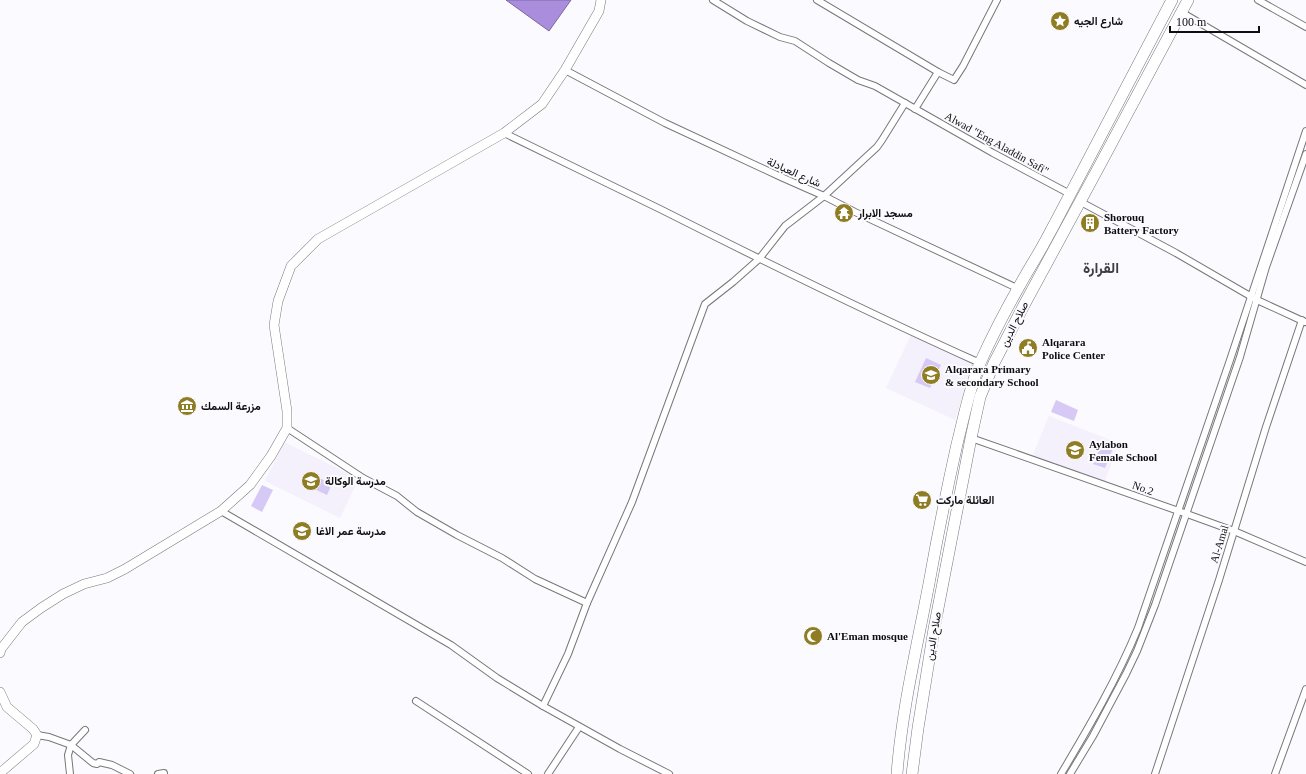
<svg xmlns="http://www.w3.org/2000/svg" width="1306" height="774" font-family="'Times New Roman',Vazirmatn,serif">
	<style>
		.built { fill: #f4f0fc }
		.green { fill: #d7c9f5 }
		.water { fill: #aa8edd; stroke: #7b68a0 }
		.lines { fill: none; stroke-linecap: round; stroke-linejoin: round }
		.street-casing { stroke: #78777b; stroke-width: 8 }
		.secondary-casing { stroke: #78777b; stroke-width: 10 }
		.highway-casing { stroke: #78777b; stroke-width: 12 }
		.street { stroke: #fff; stroke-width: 6 }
		.secondary { stroke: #fff; stroke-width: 9 }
		.highway { stroke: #fff; stroke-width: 11 }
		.labels { text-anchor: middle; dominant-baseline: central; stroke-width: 4; stroke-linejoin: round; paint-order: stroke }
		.poi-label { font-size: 11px; font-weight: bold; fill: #0e0e10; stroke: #fbfafe; text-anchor: start }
		.street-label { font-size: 11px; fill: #0e0e10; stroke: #fbfafe }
		.district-label { font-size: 15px; font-weight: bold; fill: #3f3e42; stroke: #fbfafe }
	</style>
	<rect width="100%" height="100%" fill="#fbfafe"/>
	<g class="built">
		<polygon points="911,335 974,362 955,420 886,388"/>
		<polygon points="1049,416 1118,443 1105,482 1032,457"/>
		<polygon points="286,443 353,476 356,480 356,484 340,518 265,481 284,444"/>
	</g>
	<g class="green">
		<polygon points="926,358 941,365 930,388 915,382"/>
		<polygon points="1056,400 1078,410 1074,421 1051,412"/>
		<polygon points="1102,443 1113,448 1105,468 1093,464"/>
		<polygon points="315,476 332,484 327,495 310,487"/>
		<polygon points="262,485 273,490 262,512 251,506"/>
	</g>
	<polygon class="water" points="506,0 571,0 549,31"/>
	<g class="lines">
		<g class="street-casing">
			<g id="street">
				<polyline points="713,0 747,21 780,37 795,41 829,63 858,80 875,86 993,153 1070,194"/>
				<polyline points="817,0 938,72"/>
				<polyline points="1258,0 1306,27"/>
				<polyline points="1181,12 1306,85"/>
				<polyline points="565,70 665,123 781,177 824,196 855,212 1017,288"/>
				<polyline points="915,109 938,72 954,80 963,66 997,0"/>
				<path d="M 504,133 C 557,159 609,184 662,210 C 767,263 873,315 980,363"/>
				<polyline points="1079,201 1176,253 1257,300 1305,322"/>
				<polyline points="287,428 363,478 397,496 417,512 457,535 502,558 535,579 587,603"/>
				<polyline points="971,438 1187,514 1234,531 1306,562"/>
				<polyline points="221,511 451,645 497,678 543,706 620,749 669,774"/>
				<polyline points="416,701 528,774"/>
				<polyline points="543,706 568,654 587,603 632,502 705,304 733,282 759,259 785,226 824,196 877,147 882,140 905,103"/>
				<polyline points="37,735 49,737 71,745 93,763 97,764 99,762 112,765 130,774"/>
				<polyline points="70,774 68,755 71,745 85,730"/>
				<polyline points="158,774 164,773"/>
				<polyline points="548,774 579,727"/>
				<path d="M 1061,774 C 1089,727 1117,679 1138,628 L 1230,360 L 1306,131"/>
				<polyline points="1070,774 1093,736 1126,674 1137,651 1155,605 1240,357 1266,267 1306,154"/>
				<polyline points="1155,774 1219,580 1266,427 1302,320"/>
				<polyline points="1275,774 1306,689"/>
			</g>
		</g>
		<g class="secondary-casing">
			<g id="secondary">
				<polyline points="0,653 1,649 22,622 41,608 63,594 84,584 107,578 125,569 221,511 250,485 271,456 287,428 287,411 274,325 278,301 291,266 318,239 504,133 542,104 565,70 599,11 601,0"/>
				<polyline points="0,692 7,707 33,729 37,735 34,744 0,773"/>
			</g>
		</g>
		<g class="highway-casing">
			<g id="highway">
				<path d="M 897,774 C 902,707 918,643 930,578 C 938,533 947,489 957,444 C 964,417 969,389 980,363 C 997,325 1017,289 1038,254 C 1044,244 1049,234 1054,225 L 1172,0"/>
				<polyline points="912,774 918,728 934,629 971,438 980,397 994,363 1023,307 1101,163 1188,0"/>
			</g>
		</g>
		<use href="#street" class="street"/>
		<use href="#secondary" class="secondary"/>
		<use href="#highway" class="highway"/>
	</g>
	<defs>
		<g id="sight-disc" transform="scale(1)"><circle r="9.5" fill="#8f7d24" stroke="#fbfafe"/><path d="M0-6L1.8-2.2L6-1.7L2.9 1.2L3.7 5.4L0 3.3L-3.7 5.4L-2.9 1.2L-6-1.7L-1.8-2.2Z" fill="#fff"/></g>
		<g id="temple-disc" transform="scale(1)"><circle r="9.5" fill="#8f7d24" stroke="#fbfafe"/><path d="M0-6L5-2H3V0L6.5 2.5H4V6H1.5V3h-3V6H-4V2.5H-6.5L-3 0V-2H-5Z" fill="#fff"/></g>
		<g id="building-disc" transform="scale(1)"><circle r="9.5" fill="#8f7d24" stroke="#fbfafe"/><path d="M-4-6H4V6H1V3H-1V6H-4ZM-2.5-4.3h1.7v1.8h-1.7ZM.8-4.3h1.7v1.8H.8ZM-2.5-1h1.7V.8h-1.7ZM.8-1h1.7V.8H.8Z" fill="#fff"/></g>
		<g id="civic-disc" transform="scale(1)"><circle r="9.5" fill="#8f7d24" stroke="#fbfafe"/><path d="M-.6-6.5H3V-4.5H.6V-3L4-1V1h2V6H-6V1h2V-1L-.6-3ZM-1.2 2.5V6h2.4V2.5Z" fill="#fff"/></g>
		<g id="school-disc" transform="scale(1)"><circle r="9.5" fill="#8f7d24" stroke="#fbfafe"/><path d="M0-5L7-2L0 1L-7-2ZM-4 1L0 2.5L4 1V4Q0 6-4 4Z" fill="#fff"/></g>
		<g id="museum-disc" transform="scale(1)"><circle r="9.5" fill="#8f7d24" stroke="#fbfafe"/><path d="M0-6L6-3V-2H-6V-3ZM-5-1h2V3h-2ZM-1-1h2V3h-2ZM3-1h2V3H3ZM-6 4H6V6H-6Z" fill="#fff"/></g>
		<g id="supermarket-disc" transform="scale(1)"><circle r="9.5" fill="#8f7d24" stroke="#fbfafe"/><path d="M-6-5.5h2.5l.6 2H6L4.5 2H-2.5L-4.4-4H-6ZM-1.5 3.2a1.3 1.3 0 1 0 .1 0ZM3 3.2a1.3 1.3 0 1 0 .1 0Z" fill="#fff"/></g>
		<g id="mosque-disc" transform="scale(1)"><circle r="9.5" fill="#8f7d24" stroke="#fbfafe"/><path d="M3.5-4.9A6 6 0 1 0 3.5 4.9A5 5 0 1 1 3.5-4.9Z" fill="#fff"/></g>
	</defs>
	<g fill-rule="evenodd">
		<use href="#sight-disc" x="1060" y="21"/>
		<use href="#temple-disc" x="844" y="213"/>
		<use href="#building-disc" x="1090" y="223"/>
		<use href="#civic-disc" x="1028" y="348"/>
		<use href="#school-disc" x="931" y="375"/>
		<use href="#museum-disc" x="187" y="406"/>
		<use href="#school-disc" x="1075" y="450"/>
		<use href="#school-disc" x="311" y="481"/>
		<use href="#supermarket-disc" x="922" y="500"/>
		<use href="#school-disc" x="302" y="531"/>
		<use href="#mosque-disc" x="813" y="636"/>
	</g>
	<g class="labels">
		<g class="poi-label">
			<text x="1074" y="21">شارع الجيه</text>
			<text x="858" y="213">مسجد الابرار</text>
			<text x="1104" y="217">Shorouq<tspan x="1104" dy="13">Battery Factory</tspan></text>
			<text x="1042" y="342">Alqarara<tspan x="1042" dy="13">Police Center</tspan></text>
			<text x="945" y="369">Alqarara Primary<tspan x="945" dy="13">&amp; secondary School</tspan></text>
			<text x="201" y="406">مزرعة السمك</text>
			<text x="1089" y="444">Aylabon<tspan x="1089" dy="13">Female School</tspan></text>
			<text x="325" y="481">مدرسة الوكالة</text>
			<text x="936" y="500">العائلة ماركت</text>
			<text x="316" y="531">مدرسة عمر الاغا</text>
			<text x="827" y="636">Al'Eman mosque</text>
		</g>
		<g class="street-label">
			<text transform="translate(997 143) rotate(29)">Alwad "Eng Aladdin Safi"</text>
			<text transform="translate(794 172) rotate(24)">شارع العبادلة</text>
			<text transform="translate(1014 324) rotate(-63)">صلاح الدين</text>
			<text transform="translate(1143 488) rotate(20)">No.2</text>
			<text transform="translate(1219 544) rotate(-73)">Al-Amal</text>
			<text transform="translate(933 636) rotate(-80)">صلاح الدين</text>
		</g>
		<g class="district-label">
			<text x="1101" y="268">القرارة</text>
		</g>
	</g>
	<path d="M1170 26v6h89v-6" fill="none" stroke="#0e0e10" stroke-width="2"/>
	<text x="1176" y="26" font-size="12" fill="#0e0e10" stroke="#fbfafe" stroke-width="3" paint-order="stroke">100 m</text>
</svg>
